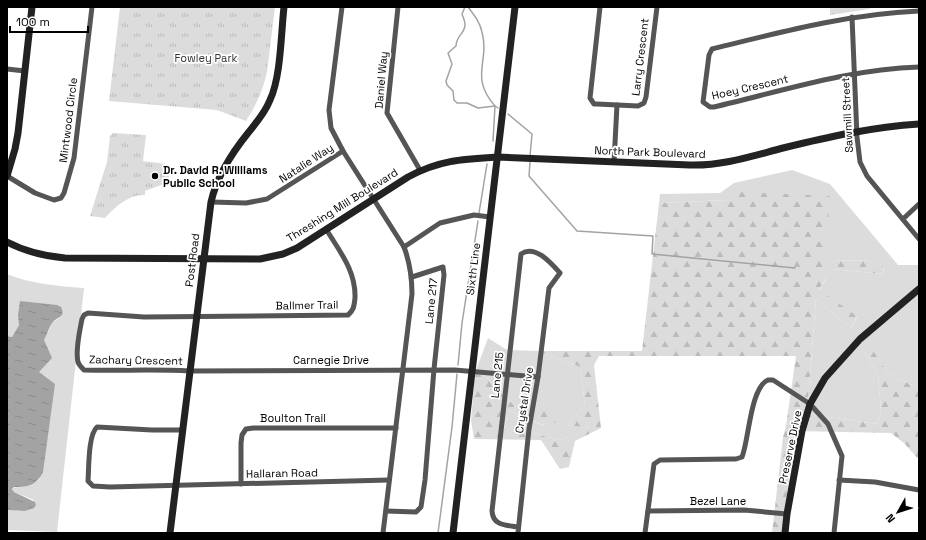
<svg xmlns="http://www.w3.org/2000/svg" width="926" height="540" font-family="'Space Grotesk',sans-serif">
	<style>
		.grass { fill: #dcdcdc }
		.forest { fill: url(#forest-firs) }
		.park { fill: url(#park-tufts) }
		.water { fill: url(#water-ripples) }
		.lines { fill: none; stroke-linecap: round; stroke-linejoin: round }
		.stream { stroke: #a3a3a3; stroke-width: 1.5 }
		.street { stroke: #555; stroke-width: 5 }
		.secondary { stroke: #222; stroke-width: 7 }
		.poi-dot { fill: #000; stroke: #fff; stroke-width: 1.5 }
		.labels { text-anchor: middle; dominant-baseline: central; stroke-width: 3.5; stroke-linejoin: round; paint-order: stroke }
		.street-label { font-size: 11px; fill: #000; stroke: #fff }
		.park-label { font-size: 11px; fill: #333; stroke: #fff }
		.poi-label { font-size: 11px; font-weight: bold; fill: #000; stroke: #fff; text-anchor: start }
	</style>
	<defs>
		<pattern id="forest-firs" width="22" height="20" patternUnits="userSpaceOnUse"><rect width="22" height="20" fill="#dcdcdc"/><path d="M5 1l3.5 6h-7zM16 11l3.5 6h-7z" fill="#bbb"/></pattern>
		<pattern id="park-tufts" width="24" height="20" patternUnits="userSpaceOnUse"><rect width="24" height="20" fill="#dcdcdc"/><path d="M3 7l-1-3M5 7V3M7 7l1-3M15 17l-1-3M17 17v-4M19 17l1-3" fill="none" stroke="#bbb"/></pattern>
		<pattern id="water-ripples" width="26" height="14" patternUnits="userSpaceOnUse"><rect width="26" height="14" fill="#a3a3a3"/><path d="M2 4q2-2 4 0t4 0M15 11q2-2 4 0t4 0" fill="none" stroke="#8b8b8b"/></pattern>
	</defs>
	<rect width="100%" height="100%" fill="#fff"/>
	<g class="grass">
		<polygon points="792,170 830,184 898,265 919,265 919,388 888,374 872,350 865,353 878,374 881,412 877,424 807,414 816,299 851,328 857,317 819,291 831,269 884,274 882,261 825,260 727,200 659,203 660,194 720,193 734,183"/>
		<path d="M 7,274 C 32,284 57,286 84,288 L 57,532 L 7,530 L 7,510 L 25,511 L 34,500 L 14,492 L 13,491 L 13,488 C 24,485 31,489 40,478 L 39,372 L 44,340 L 53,322 L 61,317 L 62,310 L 19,318 L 19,325 L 12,337 L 7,336 Z"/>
		<polygon points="488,338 507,350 538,351 580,367 585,405 567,425 590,428 561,440 534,434 522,423 509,434 503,431 510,411 544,426 531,412 515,406 481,372 475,373"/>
	</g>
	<polygon class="forest" points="737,192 830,196 825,260 882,261 884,274 831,269 819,290 857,316 851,328 816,299 807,414 877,424 881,412 878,374 865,353 872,349 888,374 919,388 919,460 905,444 891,433 795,431 782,533 772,533 783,437 786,426 796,356 599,356 594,365 601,428 575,441 569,467 560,469 541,440 474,439 471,420 475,373 481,372 515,406 531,412 546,403 557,422 545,426 510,411 503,430 509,434 522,423 534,434 561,440 589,428 567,425 585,405 580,367 538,351 642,351 659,203 727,200"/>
	<g class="park">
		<path d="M 120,7 L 275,7 L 267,72 C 263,90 256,106 246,121 L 217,110 L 109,101 Z"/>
		<polygon points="830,7 872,7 869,9 830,15"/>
		<path d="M 113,133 L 146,135 L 143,161 L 166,164 L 164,173 L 169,170 L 169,179 L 161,185 L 145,191 L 145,195 C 129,194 115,207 105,218 L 90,216 L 107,162 L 110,136 Z"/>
	</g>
	<path class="water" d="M 20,301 L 57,305 L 61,307 C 66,318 58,316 53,322 C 49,327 47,335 44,340 L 52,358 L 39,372 L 55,384 L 43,472 C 36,486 28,487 14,487 L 12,489 L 14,492 L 35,502 L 36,505 L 34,508 L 25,511 L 7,510 L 7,336 L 12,337 L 19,325 L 18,315 Z"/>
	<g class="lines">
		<g class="stream">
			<path d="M 465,7 L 462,14 C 463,17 465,21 465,24 C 466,33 456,35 456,46 L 448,53 L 452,64 L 446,81 L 447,85 L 453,91 L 454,100 L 457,103 L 467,103 L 478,108 L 495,106 L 498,108"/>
			<path d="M 468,7 C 474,15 480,22 482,32 C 490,62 469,76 495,106 L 493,141"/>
			<polyline points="508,114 532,134 530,156"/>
			<polyline points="530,162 529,176 577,231 653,236 652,254 795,268"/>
			<polyline points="479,213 487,164"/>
			<polyline points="458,365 462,323 478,221"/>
			<polyline points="438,533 452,427 457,374"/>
		</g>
		<g class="street">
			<path d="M 342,7 L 329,110 L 331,128 L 343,151 L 404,247 C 410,263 412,277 412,294 L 383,533"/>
			<polyline points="398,7 387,113 420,170"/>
			<polyline points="600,7 590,98 594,104 597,104 638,106 644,103 646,97 657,7"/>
			<path d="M 919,11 C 848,14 781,32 712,49 L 709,55 L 703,102 L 710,107 L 714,107 C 782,91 849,69 919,67"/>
			<polyline points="852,17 857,137 860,162 867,176 919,239"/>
			<polyline points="7,69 25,71"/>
			<polyline points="614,162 617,105"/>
			<polyline points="7,176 35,193 54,200 61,198 64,193 74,158 92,7"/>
			<polyline points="211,202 246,203 267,199 343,151"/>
			<polyline points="903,219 919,204"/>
			<path d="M 326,229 C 340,252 356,271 355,298 C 354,306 354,310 348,315 L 144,317 L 88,313 L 84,315 L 82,319 C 80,330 75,350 78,362 C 79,365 81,367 84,370 C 119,371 154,369 190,371 L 455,370 L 538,377"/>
			<polyline points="404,247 440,223 474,215 490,217"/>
			<path d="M 182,430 L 152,430 L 97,427 C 88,435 89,468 88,481 L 93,486 L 110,487 L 389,480"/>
			<polyline points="839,480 875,482 919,490"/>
			<polyline points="241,484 241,443 242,435 246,429 253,428 396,428"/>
			<polyline points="386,511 416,512 421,507 425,480 434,369 444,275 443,267 412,277"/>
			<polyline points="648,511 744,510 787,514"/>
			<path d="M 518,533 L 529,429 L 538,377 L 549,288 L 560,273 C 551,263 535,244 521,254 L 492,511 C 493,526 506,525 518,527"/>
			<path d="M 645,533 L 654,464 L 660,460 L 731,459 L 736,459 L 742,457 C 749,440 750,388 768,380 L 773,380 L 810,404 L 828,424 L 842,456 L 834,533"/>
		</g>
		<g class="secondary">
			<polyline points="7,176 15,149 18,133 32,7"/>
			<path d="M 7,242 C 26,252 44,256 65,258 L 260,259 L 283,254 L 297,248 L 408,177 C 439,160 463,159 497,157 L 690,165 C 722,166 752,156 783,148 C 828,137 872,127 919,124"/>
			<path d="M 170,533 L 211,202 C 217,176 231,154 248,133 C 256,123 265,113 270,100 C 281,77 281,33 284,7"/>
			<polyline points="453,533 515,7"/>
			<polyline points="785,533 787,514 802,431 810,404 825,378 860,339 919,289"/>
		</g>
	</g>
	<circle class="poi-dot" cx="155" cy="176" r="4"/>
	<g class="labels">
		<g class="street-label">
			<text transform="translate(640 57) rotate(-83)">Larry Crescent</text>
			<text transform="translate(381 80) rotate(-85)">Daniel Way</text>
			<text transform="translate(750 87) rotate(-13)">Hoey Crescent</text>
			<text transform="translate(847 115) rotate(-93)">Sawmill Street</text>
			<text transform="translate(68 120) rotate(-83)">Mintwood Circle</text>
			<text transform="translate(650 152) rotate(2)">North Park Boulevard</text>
			<text transform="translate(306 163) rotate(-33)">Natalie Way</text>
			<text transform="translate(342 205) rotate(-32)">Threshing Mill Boulevard</text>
			<text transform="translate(192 260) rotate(-83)">Post Road</text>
			<text transform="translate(473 269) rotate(-83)">Sixth Line</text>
			<text transform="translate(431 301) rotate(-84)">Lane 217</text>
			<text transform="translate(307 305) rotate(-1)">Ballmer Trail</text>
			<text transform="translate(136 360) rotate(1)">Zachary Crescent</text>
			<text x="331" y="360">Carnegie Drive</text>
			<text transform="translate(497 375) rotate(-84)">Lane 215</text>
			<text transform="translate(524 400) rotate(-81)">Crystal Drive</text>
			<text x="293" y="418">Boulton Trail</text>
			<text transform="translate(790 447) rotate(-78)">Preserve Drive</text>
			<text transform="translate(282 473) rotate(-1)">Hallaran Road</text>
			<text x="718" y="501">Bezel Lane</text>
		</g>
		<g class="park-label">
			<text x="206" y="58">Fowley Park</text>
		</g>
		<g class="poi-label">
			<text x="163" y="170">Dr. David R. Williams<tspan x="163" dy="13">Public School</tspan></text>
		</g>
	</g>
	<rect width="926" height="540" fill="none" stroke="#000000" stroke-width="16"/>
	<g transform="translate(898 512) rotate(231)" stroke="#ffffff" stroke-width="3" paint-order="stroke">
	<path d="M0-3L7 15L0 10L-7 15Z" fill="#000000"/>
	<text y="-6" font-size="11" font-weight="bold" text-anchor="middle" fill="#000000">N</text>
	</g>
	<path d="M10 26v6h78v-6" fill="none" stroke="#000000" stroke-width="2"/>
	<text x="16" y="26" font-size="12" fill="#000000" stroke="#ffffff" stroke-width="3" paint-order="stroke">100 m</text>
</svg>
